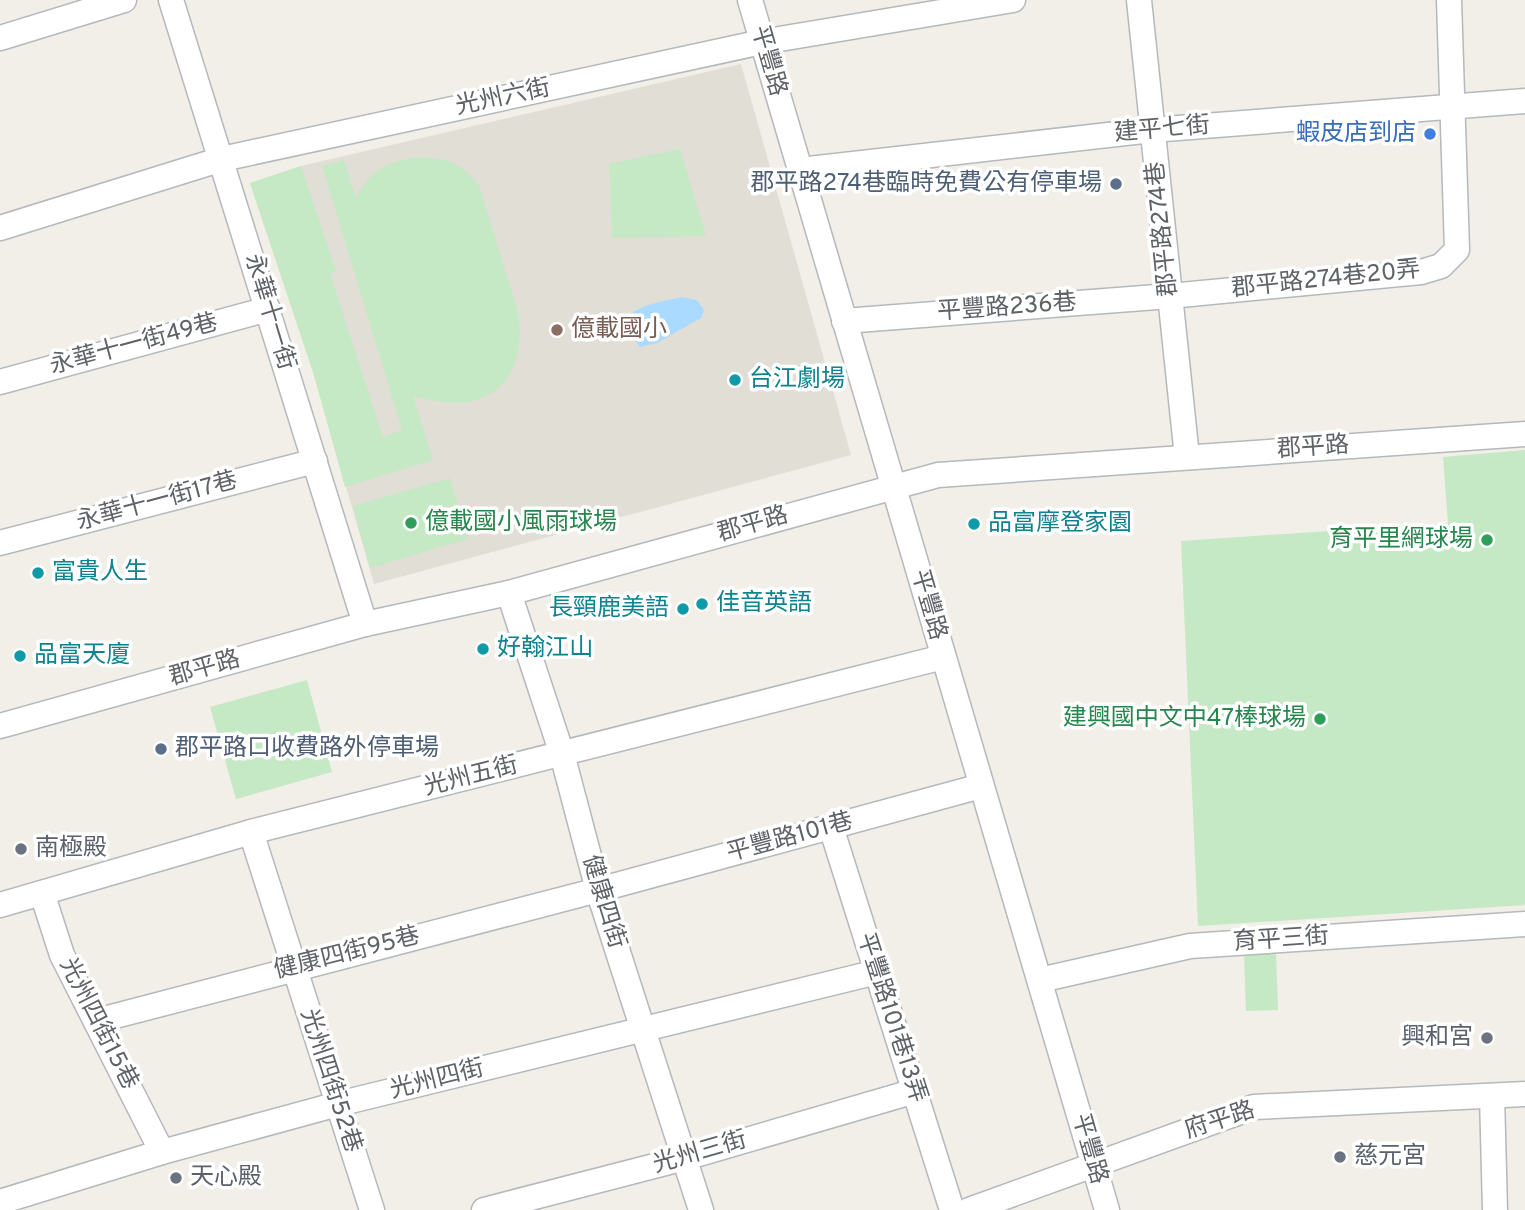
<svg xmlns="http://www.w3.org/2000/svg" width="1525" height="1210" font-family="Overpass,'Noto Sans TC',sans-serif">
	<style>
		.education { fill: #e1ded6 }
		.green { fill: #c5e8c5 }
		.water { fill: #aadaff }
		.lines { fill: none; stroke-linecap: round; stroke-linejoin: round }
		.minor-casing { stroke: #b5b8bc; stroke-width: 27 }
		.minor { stroke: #fff; stroke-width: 24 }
		.shop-dot { fill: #3f7fe0; stroke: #fff; stroke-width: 2.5 }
		.service-dot { fill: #5c6f8a; stroke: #fff; stroke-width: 2.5 }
		.education-dot { fill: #8d6e63; stroke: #fff; stroke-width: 2.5 }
		.culture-dot { fill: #0f9aa8; stroke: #fff; stroke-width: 2.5 }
		.leisure-dot { fill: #2e9e5b; stroke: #fff; stroke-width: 2.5 }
		.worship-dot { fill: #6b7280; stroke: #fff; stroke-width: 2.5 }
		.labels { text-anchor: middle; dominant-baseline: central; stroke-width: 7; stroke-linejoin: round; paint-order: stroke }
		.street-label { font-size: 24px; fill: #5f6368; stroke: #fff }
		.shop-label { font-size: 24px; fill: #366cbe; stroke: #fff; text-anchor: end }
		.service-label { font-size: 24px; fill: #4e5e75; stroke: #fff; text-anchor: end }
		.education-label { font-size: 24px; fill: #785e54; stroke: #fff; text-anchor: start }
		.culture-label { font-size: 24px; fill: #0d838f; stroke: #fff; text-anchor: start }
		.leisure-label { font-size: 24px; fill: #27864d; stroke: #fff; text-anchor: end }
		.worship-label { font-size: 24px; fill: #5b616d; stroke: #fff; text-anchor: start }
	</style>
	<rect width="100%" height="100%" fill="#f1efe8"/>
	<polygon class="education" points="741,64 851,455 374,584 313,372 250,183 301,166"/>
	<g class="green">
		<polygon points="680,149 706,236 612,238 609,164"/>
		<path d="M 416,157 C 446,158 460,161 479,185 L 517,309 C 525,347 516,391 472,401 C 452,406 432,400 413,396 L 433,460 L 345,487 L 313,372 L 250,183 L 301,166 L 336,271 L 330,274 L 383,437 L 402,430 L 322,166 L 344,160 L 356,198 C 370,170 386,163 416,157 Z"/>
		<polygon points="1525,450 1525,905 1198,926 1181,541 1448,523 1443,457"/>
		<polygon points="450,478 468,539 370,568 353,506"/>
		<polygon points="307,680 332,772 236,799 210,707"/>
		<polygon points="1276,952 1278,1010 1246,1011 1244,953"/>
	</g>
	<path class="water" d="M 682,297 L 697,300 L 704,310 L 701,318 L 657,343 L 640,347 L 624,325 C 631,304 663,302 682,297 Z"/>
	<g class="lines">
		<g class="minor-casing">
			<g id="minor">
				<polyline points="171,0 365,624"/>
				<polyline points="750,0 1107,1210"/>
				<polyline points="1139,0 1187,457"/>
				<polyline points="0,38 124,0"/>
				<polyline points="800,170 1152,130 1525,101"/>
				<polyline points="0,228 222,159 762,42 1013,0"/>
				<polyline points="844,321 1170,296 1421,272 1441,266 1457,250 1449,0"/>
				<polyline points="0,382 268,309"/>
				<polyline points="0,543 315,461"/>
				<polyline points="509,593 562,754 598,890 701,1210"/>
				<polyline points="0,726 365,624 509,593 938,475 1525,434"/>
				<polyline points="831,827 952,1210"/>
				<polyline points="251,832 372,1210"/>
				<polyline points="42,893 62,955 162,1152"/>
				<polyline points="0,905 251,832 943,657"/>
				<polyline points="1040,980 1190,946 1525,924"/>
				<polyline points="96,1021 598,890 981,786"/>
				<polyline points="1492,1096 1495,1210"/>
				<polyline points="0,1202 162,1152 338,1104 877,972"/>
				<polyline points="484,1210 685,1158 915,1091"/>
				<polyline points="969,1210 1254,1107 1525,1094"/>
			</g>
		</g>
		<use href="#minor" class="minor"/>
	</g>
	<circle class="shop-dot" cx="1430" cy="134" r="7"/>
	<g class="service-dot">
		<circle cx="1116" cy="184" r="7"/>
		<circle cx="161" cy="749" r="7"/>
	</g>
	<circle class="education-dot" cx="557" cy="330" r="7"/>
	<g class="culture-dot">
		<circle cx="735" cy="380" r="7"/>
		<circle cx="974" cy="524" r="7"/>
		<circle cx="38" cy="573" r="7"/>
		<circle cx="702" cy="604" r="7"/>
		<circle cx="683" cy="609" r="7"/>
		<circle cx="483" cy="649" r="7"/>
		<circle cx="20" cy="656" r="7"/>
	</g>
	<g class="leisure-dot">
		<circle cx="411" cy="523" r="7"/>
		<circle cx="1487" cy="540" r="7"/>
		<circle cx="1320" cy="719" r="7"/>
	</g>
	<g class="worship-dot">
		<circle cx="21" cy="849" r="7"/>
		<circle cx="1487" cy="1038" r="7"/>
		<circle cx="1340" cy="1157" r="7"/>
		<circle cx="176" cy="1178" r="7"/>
	</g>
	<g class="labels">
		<g class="street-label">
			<text transform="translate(768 61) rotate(74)">平豐路</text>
			<text transform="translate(503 98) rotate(-12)">光州六街</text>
			<text transform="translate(1162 130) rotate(-5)">建平七街</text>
			<text transform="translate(1163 229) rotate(-96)">郡平路274巷</text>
			<text transform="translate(1326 280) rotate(-6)">郡平路274巷20弄</text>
			<text transform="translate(1007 308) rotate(-4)">平豐路236巷</text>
			<text transform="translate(269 312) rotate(73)">永華十一街</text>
			<text transform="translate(134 345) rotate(-15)">永華十一街49巷</text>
			<text transform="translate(1313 448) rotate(-4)">郡平路</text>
			<text transform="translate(157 502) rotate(-15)">永華十一街17巷</text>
			<text transform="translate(753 525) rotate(-16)">郡平路</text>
			<text transform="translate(928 605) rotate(74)">平豐路</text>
			<text transform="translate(205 669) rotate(-16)">郡平路</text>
			<text transform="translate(471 777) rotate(-14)">光州五街</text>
			<text transform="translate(790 838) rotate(-15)">平豐路101巷</text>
			<text transform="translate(603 902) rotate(73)">健康四街</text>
			<text transform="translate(1281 940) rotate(-4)">育平三街</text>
			<text transform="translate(347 954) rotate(-14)">健康四街95巷</text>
			<text transform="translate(891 1018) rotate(72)">平豐路101巷13弄</text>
			<text transform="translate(98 1024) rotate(63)">光州四街15巷</text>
			<text transform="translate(437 1080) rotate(-14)">光州四街</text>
			<text transform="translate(330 1081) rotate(72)">光州四街52巷</text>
			<text transform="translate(1220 1121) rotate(-18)">府平路</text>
			<text transform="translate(1089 1149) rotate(74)">平豐路</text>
			<text transform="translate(700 1153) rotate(-16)">光州三街</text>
		</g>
		<g class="shop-label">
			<text x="1416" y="134">蝦皮店到店</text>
		</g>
		<g class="service-label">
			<text x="1102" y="184">郡平路274巷臨時免費公有停車場</text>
			<text x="175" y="749" text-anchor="start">郡平路口收費路外停車場</text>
		</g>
		<g class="education-label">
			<text x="571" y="330">億載國小</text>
		</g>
		<g class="culture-label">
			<text x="749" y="380">台江劇場</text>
			<text x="988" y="524">品富摩登家園</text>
			<text x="52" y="573">富貴人生</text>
			<text x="716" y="604">佳音英語</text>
			<text x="669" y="609" text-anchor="end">長頸鹿美語</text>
			<text x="497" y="649">好翰江山</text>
			<text x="34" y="656">品富天廈</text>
		</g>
		<g class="leisure-label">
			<text x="425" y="523" text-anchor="start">億載國小風雨球場</text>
			<text x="1473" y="540">育平里網球場</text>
			<text x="1306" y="719">建興國中文中47棒球場</text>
		</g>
		<g class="worship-label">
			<text x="35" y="849">南極殿</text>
			<text x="1473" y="1038" text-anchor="end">興和宮</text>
			<text x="1354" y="1157">慈元宮</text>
			<text x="190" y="1178">天心殿</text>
		</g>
	</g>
</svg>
